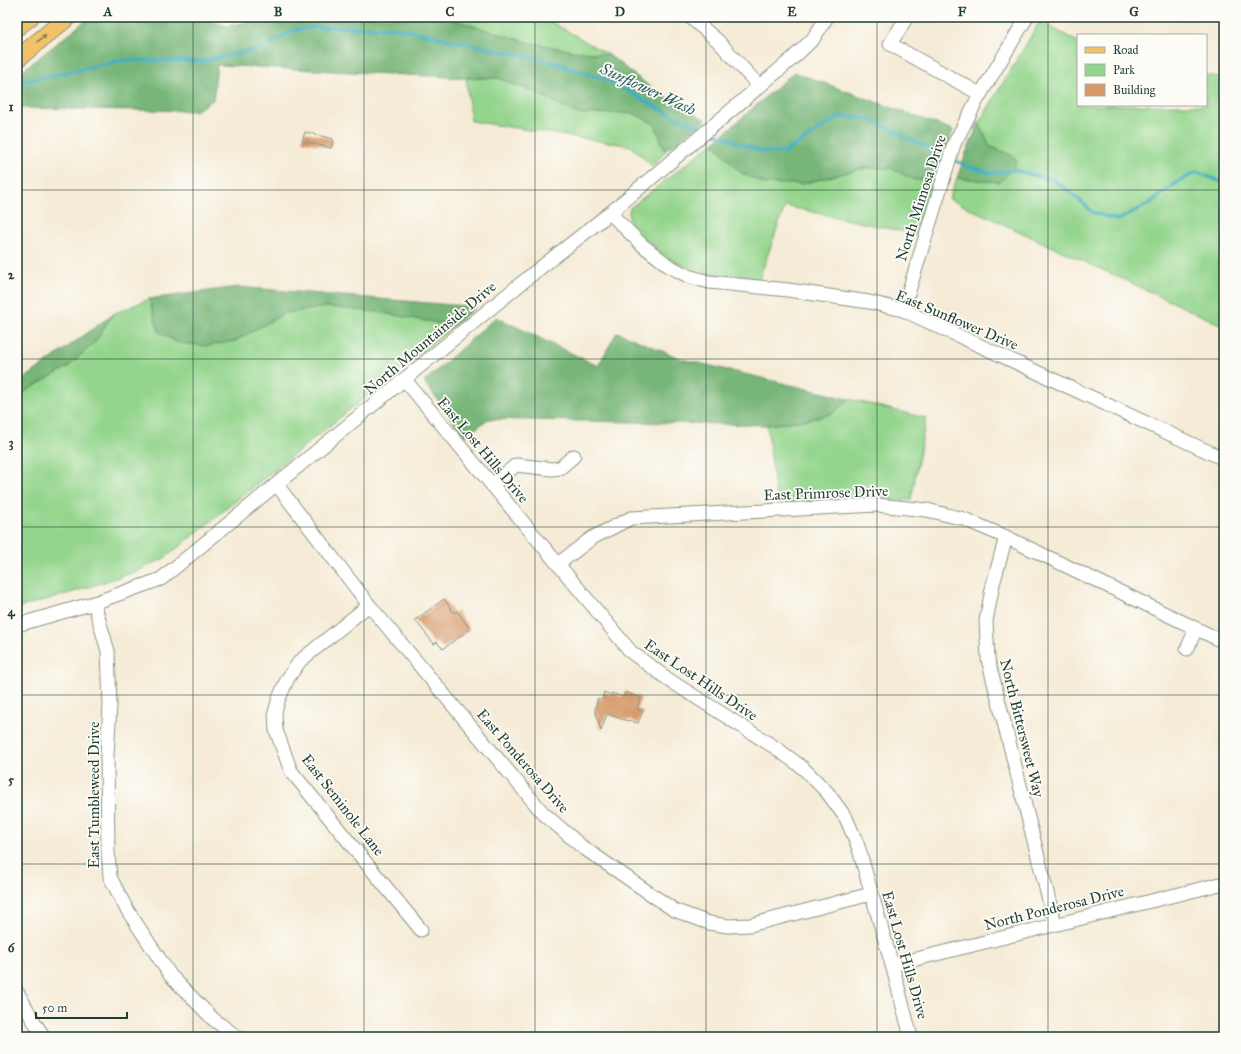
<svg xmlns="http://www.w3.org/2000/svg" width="1241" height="1054" font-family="'IM FELL Great Primer',serif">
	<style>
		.green { fill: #94d58d; stroke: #5a8960 }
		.forest { fill: #77b678; stroke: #4b7a56 }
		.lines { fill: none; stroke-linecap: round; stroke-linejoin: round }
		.stream { stroke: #42aec0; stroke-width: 3.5 }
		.building { fill: #d69868 }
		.minor-casing { stroke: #8a9485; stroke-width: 15 }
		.major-casing { stroke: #8a9485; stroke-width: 19 }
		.minor { stroke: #fff; stroke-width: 13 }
		.major { stroke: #f2c26a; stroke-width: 17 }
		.oneway { fill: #7e794c }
		.grid { fill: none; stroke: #1f3d34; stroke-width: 1; stroke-opacity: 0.55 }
		.labels { text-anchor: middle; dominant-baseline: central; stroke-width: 3.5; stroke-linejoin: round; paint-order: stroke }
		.street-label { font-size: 15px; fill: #1f3d34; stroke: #fdfcf7 }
		.water-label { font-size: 16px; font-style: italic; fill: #2a5f5e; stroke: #fdfcf7 }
		.neatline { fill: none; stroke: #1f3d34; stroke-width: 1.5 }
		.grid-label { font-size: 13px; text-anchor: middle; font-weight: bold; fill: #1f3d34 }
	</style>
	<rect width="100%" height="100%" fill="#fdfcf7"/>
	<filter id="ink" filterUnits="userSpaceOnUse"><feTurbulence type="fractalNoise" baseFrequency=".025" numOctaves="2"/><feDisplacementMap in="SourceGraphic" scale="8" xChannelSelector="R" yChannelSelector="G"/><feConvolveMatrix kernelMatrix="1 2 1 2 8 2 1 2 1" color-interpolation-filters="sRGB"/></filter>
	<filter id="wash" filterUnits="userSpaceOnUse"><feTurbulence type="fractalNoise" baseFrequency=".012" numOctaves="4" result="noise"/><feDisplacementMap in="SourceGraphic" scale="16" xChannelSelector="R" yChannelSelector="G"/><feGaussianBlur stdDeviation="0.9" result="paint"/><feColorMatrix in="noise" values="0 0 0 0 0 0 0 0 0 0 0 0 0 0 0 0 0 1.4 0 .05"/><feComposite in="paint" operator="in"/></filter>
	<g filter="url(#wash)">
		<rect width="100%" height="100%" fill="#f5ebd6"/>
		<g class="green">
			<polygon points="444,17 543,17 609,55 573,51 523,41"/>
			<polygon points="1040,21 1078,42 1078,105 1206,105 1206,75 1224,78 1224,326 949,199 957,178 1000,182 1013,156 990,146 979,123"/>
			<polygon points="466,78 498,78 537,93 578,114 633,113 655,124 665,151 653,167 631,146 471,121"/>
			<path d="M 713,143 L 741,173 L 801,184 L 865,168 L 890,168 L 915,180 L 936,178 L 919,235 L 785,206 L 759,280 C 726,275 691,274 664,255 C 657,250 651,244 645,239 C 635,230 625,222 630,208 Z"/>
			<polygon points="149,299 159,332 235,341 285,313 327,307 378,312 454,326 165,558 138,571 64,595 17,608 17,400 26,391 95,342 113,314"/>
			<polygon points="849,399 926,418 911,500 777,503 767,425 812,419 833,413"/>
		</g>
		<g class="forest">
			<polygon points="90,17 202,17 206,20 227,26 248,22 261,17 444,17 523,41 573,51 609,55 654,90 706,120 665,151 655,124 633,113 578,114 537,93 498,78 466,78 217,65 213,100 195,111 22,108 17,102 17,75"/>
			<polygon points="794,72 953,130 936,178 915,180 890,168 865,168 801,184 765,184 741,173 713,143"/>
			<polygon points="979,123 990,146 1013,156 1018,163 1000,182 957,178 966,153"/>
			<polygon points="238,287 476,307 454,326 378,312 327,307 285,313 235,341 207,346 178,343 159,332 149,299"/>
			<polygon points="113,314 95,342 68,367 26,391 17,400 17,384"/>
			<polygon points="496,317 598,366 617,332 682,359 849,399 833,413 812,419 767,425 488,419 465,437 424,382"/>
		</g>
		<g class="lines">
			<g class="stream">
				<polyline points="17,83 124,60 203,61 263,48 294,30 319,27 397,28 481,47 541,59 607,80 669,114 705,129"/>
				<polyline points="710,131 759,151 784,153 840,116 871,119 909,139 967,166 990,173 1013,170 1053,180 1069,191 1094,213 1118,220 1150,203 1179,181 1197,172 1224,183"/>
			</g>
		</g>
		<g id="blocks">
			<g class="building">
				<polygon points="305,132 333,139 331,148 302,141"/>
				<polygon points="444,599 454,613 457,611 470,629 443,649 437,642 434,644 415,620"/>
				<polygon points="604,692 611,695 612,693 623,697 625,692 641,698 637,709 643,711 638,723 629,720 628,721 607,714 601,731 595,710 598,698 602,700"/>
			</g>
		</g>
	</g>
	<g filter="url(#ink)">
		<use href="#blocks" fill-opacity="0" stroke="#8a9485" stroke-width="1"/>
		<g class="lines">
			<g class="minor-casing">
				<g id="minor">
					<polyline points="690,17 718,41 759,86"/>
					<polyline points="907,17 890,44 980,94"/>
					<polyline points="610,213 641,244 669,266 688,276 709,282 788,290 869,302 903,310 1224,459"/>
					<polyline points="903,310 954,144 977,100 1027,17"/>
					<polyline points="404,379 631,652 672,682 776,748 803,768 827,792 846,818 858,846 892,965 911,1037"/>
					<polyline points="277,485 369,605 543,813 581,846 674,910 709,923 728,926 750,925 871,894"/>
					<polyline points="492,485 516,465 552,469 560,468 574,456"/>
					<polyline points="1006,537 993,584 986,621 988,659 1055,924"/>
					<polyline points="558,564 592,538 631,518 877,505 927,510 964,519 1006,537 1224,642"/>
					<polyline points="94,603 108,651 110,705 107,755 108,852 110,877 126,908 170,975 213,1019 237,1037"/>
					<polyline points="369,605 300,661 288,678 279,698 275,712 276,730 291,771 421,930"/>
					<polyline points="17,625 94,603 161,579 535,272 610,213 793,58 813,39 827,17"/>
					<polyline points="1187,649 1196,629"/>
					<polyline points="892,965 1224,883"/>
					<polyline points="17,992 36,1025 44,1037"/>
				</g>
			</g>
			<g class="major-casing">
				<g id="major">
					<polyline points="17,27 30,17"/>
					<polyline points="17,59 68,17"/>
				</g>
			</g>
			<use href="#minor" class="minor"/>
			<use href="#major" class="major"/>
		</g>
		<defs><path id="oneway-solid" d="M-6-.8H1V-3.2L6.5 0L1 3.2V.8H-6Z"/></defs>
		<use class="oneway" href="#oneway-solid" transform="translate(42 38) rotate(-39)"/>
	</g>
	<path class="grid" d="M 193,17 L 193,1037M 364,17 L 364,1037M 535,17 L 535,1037M 706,17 L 706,1037M 877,17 L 877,1037M 1048,17 L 1048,1037M 17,190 L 1224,190M 17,359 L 1224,359M 17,527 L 1224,527M 17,695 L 1224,695M 17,864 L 1224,864"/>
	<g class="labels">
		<g class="street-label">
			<text transform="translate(921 198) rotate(-72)">North Mimosa Drive</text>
			<text transform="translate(957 320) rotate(23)">East Sunflower Drive</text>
			<text transform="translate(430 338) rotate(-40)">North Mountainside Drive</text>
			<text transform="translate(483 450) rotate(50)">East Lost Hills Drive</text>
			<text transform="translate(826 493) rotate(-2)">East Primrose Drive</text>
			<text transform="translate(701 680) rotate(34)">East Lost Hills Drive</text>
			<text transform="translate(1022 728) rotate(76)">North Bittersweet Way</text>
			<text transform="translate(523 761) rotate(49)">East Ponderosa Drive</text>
			<text transform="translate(94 795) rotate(-90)">East Tumbleweed Drive</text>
			<text transform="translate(343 805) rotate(52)">East Seminole Lane</text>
			<text transform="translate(1054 908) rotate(-14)">North Ponderosa Drive</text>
			<text transform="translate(905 955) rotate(74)">East Lost Hills Drive</text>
		</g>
		<g class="water-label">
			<text transform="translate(648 89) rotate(25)">Sunflower Wash</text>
		</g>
	</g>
	<rect width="1241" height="1054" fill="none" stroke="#fdfcf7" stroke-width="44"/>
	<rect x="1077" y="34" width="130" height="72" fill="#fdfcf7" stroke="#a4b0a9"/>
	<rect x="1085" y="47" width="20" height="6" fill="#f2c26a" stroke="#a4b0a9"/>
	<text x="1113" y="54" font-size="12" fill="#1f3d34">Road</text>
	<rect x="1085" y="64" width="20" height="12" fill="#94d58d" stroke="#a4b0a9"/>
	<text x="1113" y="74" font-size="12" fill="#1f3d34">Park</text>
	<rect x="1085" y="84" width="20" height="12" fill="#d69868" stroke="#a4b0a9"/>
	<text x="1113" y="94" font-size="12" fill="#1f3d34">Building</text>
	<path d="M36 1012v6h91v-6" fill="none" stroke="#1f3d34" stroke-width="2"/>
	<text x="42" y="1012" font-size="12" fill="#1f3d34" stroke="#fdfcf7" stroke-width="3" paint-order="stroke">50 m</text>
	<rect x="22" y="22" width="1197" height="1010" class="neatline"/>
	<g class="grid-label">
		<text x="108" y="16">A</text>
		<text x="278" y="16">B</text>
		<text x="450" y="16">C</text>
		<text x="620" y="16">D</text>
		<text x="792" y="16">E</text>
		<text x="962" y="16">F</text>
		<text x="1134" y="16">G</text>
		<text x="11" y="111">1</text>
		<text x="11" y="279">2</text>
		<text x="11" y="447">3</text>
		<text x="11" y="616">4</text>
		<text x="11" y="784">5</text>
		<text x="11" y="952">6</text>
	</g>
</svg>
